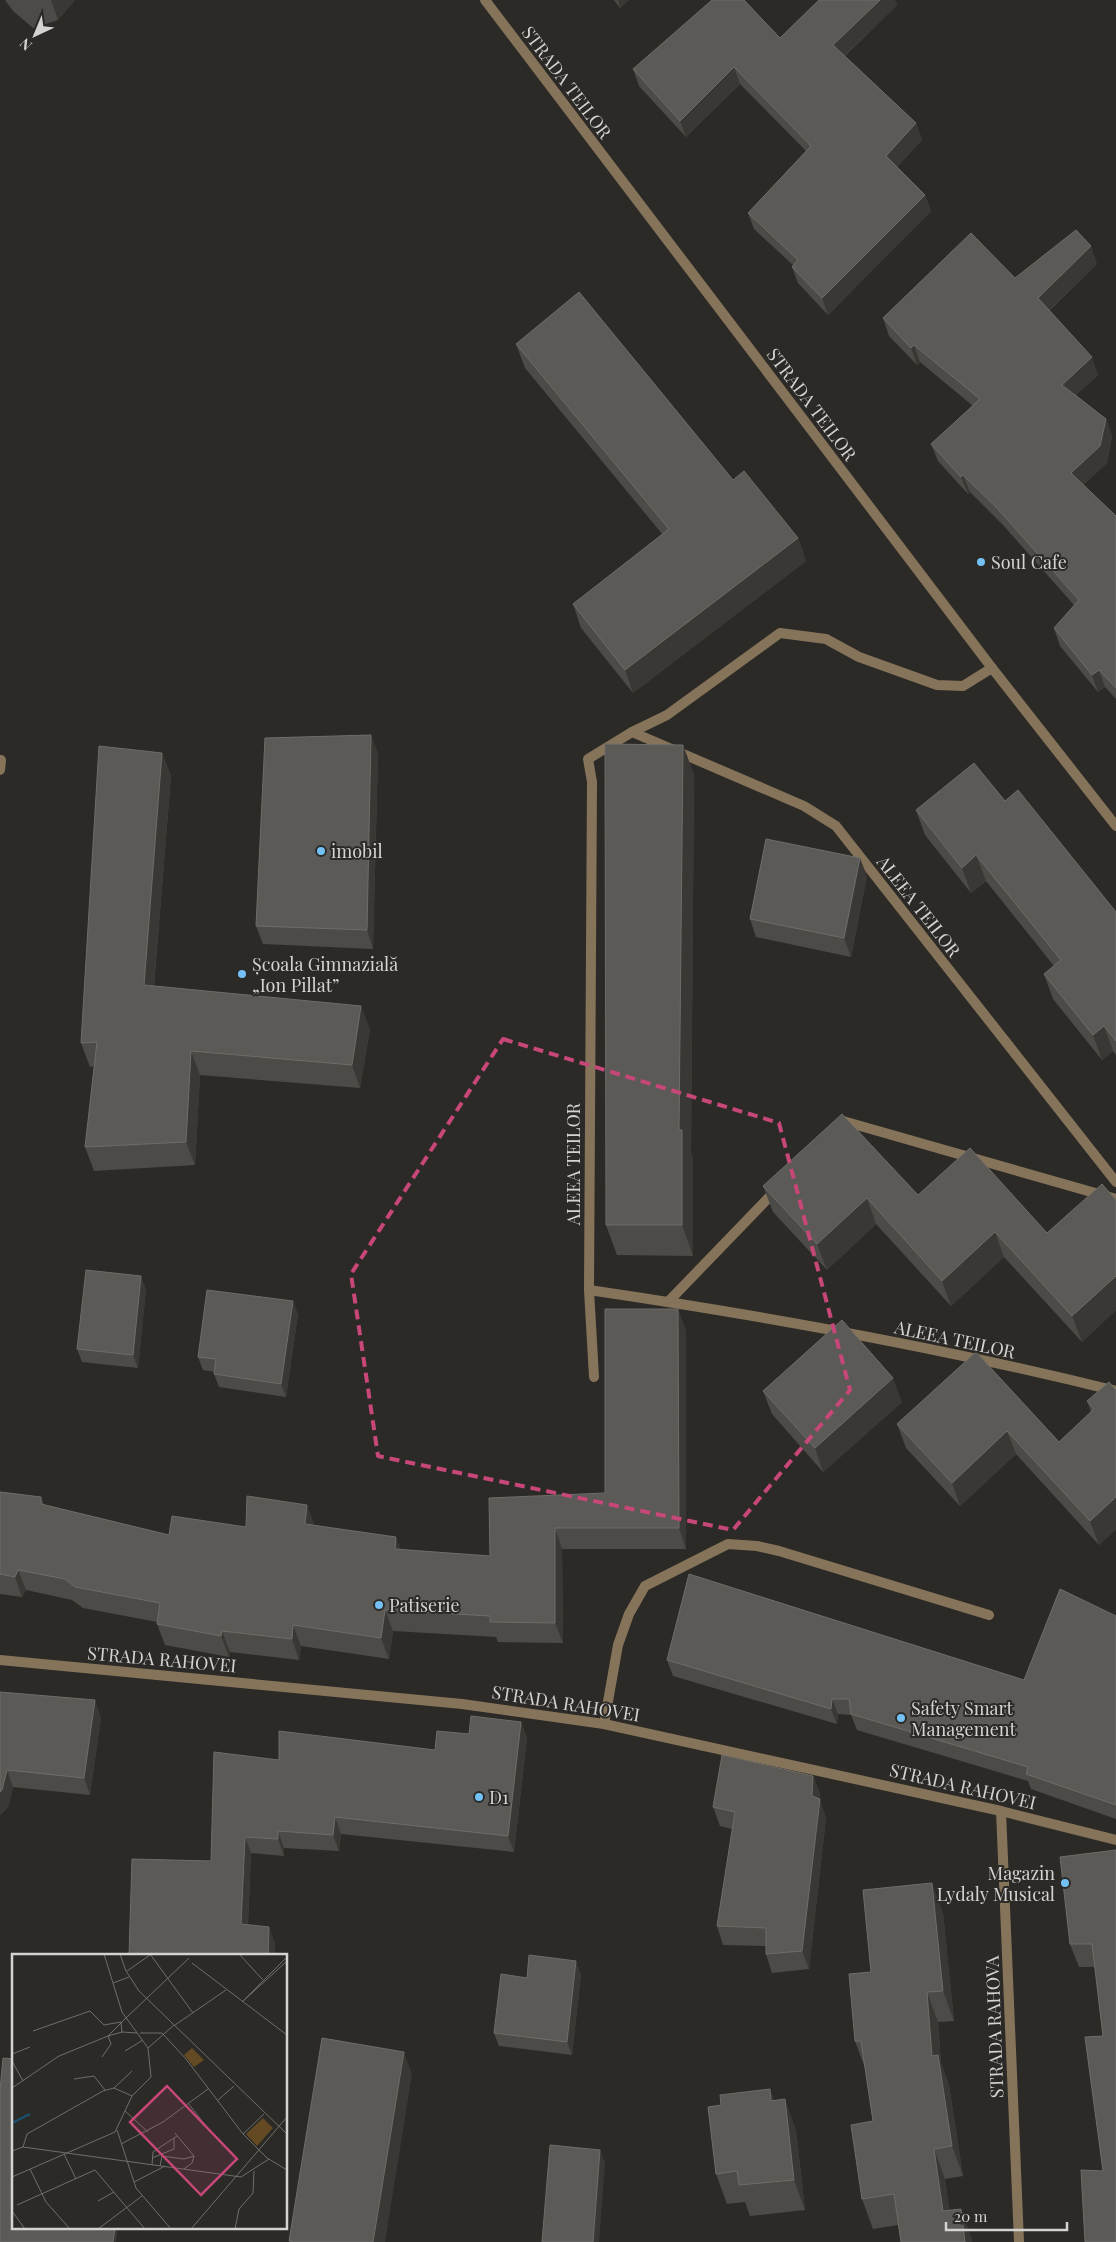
<svg xmlns="http://www.w3.org/2000/svg" width="1116" height="2242" font-family="'Playfair Display',serif">
	<style>
		.lines { fill: none; stroke-linecap: round; stroke-linejoin: round }
		.service { stroke: #86745a; stroke-width: 10 }
		.minor { stroke: #86745a; stroke-width: 10 }
		.tertiary { stroke: #86745a; stroke-width: 10 }
		.wall { fill: #4d4b47 }
		.shaded-wall { fill: #3a3834 }
		.building { fill: #5c5a56; stroke: #6e6d69 }
		.marked { fill: none; stroke: #c64778; stroke-width: 4; stroke-dasharray: 10 6; stroke-linejoin: round }
		.poi-dot { fill: #73c1f5; stroke: #2c2a27; stroke-width: 2 }
		.labels { text-anchor: middle; dominant-baseline: central; stroke-width: 4; stroke-linejoin: round; paint-order: stroke }
		.street-label { font-size: 18px; fill: #d4d3d1; stroke: #2c2a27 }
		.poi-label { font-size: 18px; fill: #d4d3d1; stroke: #2c2a27; text-anchor: start }
		.inset-river { fill: none; stroke: #1b5071; stroke-width: 2.5 }
		.inset-road { fill: none; stroke: #6f6e6b; stroke-width: 1 }
		.view { fill: #c64778; fill-opacity: 0.15; stroke: #c64778; stroke-width: 2.5 }
		.inset-edge { fill: none; stroke: #d4d3d1; stroke-width: 2.5 }
	</style>
	<rect width="100%" height="100%" fill="#2c2a27"/>
	<g class="lines">
		<polyline class="service" points="604,1724 618,1645 629,1614 645,1586 728,1544 757,1546 779,1551 989,1615"/>
		<g class="minor">
			<polyline points="632,732 667,715 780,633 826,639 859,657 937,685 963,686 992,668"/>
			<polyline points="0,770 1,760"/>
			<polyline points="839,1125 843,1121 1116,1199"/>
			<path d="M 589,1290 C 766,1316 943,1348 1116,1391"/>
			<polyline points="668,1302 777,1189"/>
			<polyline points="594,1377 589,1290 592,782 588,759 632,732 804,806 836,826 1116,1182"/>
			<polyline points="0,1660 462,1704 604,1724 1001,1811 1116,1840"/>
			<polyline points="1001,1811 1019,2242"/>
		</g>
		<polyline class="tertiary" points="485,0 992,668 1116,826"/>
	</g>
	<g class="wall">
		<polygon points="5,0 74,0 74,1 58,20 33,28 13,11"/>
		<polygon points="614,0 629,0 620,8"/>
		<polygon points="819,0 895,0 897,5 845,56 916,123 922,140 897,167 925,195 931,211 828,315 798,283 792,267 793,265 754,229 748,213 806,151 740,84 686,137 639,86 633,69 780,38"/>
		<polygon points="1097,264 1049,311 1098,375 1076,395 1106,419 1112,436 1107,463 1083,485 1116,516 1116,699 1105,687 1098,692 1060,646 1054,628 1074,605 1003,525 970,492 968,494 938,461 931,444 973,406 920,362 917,365 889,336 883,318 1015,278"/>
		<polygon points="516,344 733,480 798,538 806,561 633,693 581,628 573,604 663,535 525,368"/>
		<polygon points="683,745 694,775 691,1153 693,1160 693,1256 617,1255 606,1225"/>
		<polygon points="162,753 171,776 154,986 370,1029 360,1088 200,1075 195,1165 94,1171 85,1147 94,1066 90,1067 81,1043"/>
		<polygon points="378,753 373,949 263,944 256,926"/>
		<polygon points="1005,801 1116,912 1116,1055 1113,1051 1102,1060 1053,999 1044,974 1054,966 986,881 971,893 925,835 916,810"/>
		<polygon points="867,876 851,957 756,937 750,919"/>
		<polygon points="763,1186 918,1195 1047,1233 1116,1200 1116,1310 1082,1342 1004,1257 951,1306 876,1224 827,1270 773,1212"/>
		<polygon points="146,1289 138,1368 82,1362 77,1349"/>
		<polygon points="298,1314 286,1397 219,1387 214,1374 215,1372 203,1370 198,1357"/>
		<polygon points="686,1330 686,1549 562,1549 563,1643 498,1642 496,1637 393,1631 389,1659 301,1646 299,1660 230,1652 229,1657 165,1645 157,1624 157,1622 83,1608 72,1600 26,1590 22,1597 0,1594 0,1492 41,1497 44,1505 169,1535 246,1527 315,1525 401,1550 490,1556 605,1493"/>
		<polygon points="976,1352 1059,1442 1091,1412 1087,1401 1116,1390 1116,1529 1099,1545 1016,1454 960,1506 906,1448 897,1424"/>
		<polygon points="763,1391 902,1402 823,1472 772,1414"/>
		<polygon points="1116,1616 1116,1819 1031,1789 1028,1781 857,1730 851,1715 838,1714 837,1724 673,1676 667,1660 1024,1680"/>
		<polygon points="0,1692 101,1717 90,1795 13,1787 8,1807 0,1815"/>
		<polygon points="521,1722 527,1738 514,1852 341,1834 339,1851 284,1848 284,1856 251,1853 248,1924 275,1943 274,1956 129,1956 211,1861 279,1760 435,1750 469,1734"/>
		<polygon points="813,1776 820,1794 819,1799 826,1818 809,1969 772,1973 766,1954 766,1946 723,1945 717,1926 732,1829 720,1826 713,1807"/>
		<polygon points="1116,1850 1103,2171 1103,2036 1095,1967 1079,1967 1070,1944"/>
		<polygon points="943,1913 954,2021 938,2022 941,2063 949,2085 963,2176 945,2179 949,2210 972,2239 972,2242 901,2242 898,2225 873,2229 862,2199 873,2121 865,2068 855,2041 871,1972"/>
		<polygon points="581,1974 572,2055 499,2046 494,2033 527,1978"/>
		<polygon points="770,2089 774,2101 796,2130 805,2210 750,2216 745,2202 727,2204 716,2174 721,2105"/>
	</g>
	<g class="shaded-wall">
		<polygon points="51,0 74,0 74,1 58,20"/>
		<polygon points="618,0 629,0 620,8"/>
		<polygon points="880,0 895,0 897,5 839,61 833,45"/>
		<polygon points="734,67 740,84 686,137 680,121"/>
		<polygon points="916,123 922,140 892,172 886,156"/>
		<polygon points="925,195 931,211 828,315 822,298"/>
		<polygon points="1091,246 1097,264 1044,315 1038,298"/>
		<polygon points="914,345 920,362 917,365 911,348"/>
		<polygon points="1092,357 1098,375 1068,402 1062,385"/>
		<polygon points="1106,419 1112,436 1107,463 1077,490 1071,473"/>
		<polygon points="963,475 970,492 968,494 961,477"/>
		<polygon points="798,538 806,561 633,693 625,670"/>
		<polygon points="1099,670 1105,687 1098,692 1092,675"/>
		<polygon points="371,735 378,753 373,949 367,930"/>
		<polygon points="683,745 694,775 691,1153 693,1160 693,1256 682,1225 679,1130"/>
		<polygon points="162,753 171,776 152,1008 144,985"/>
		<polygon points="976,855 986,881 971,893 962,868"/>
		<polygon points="860,858 867,876 851,957 844,938"/>
		<polygon points="361,1006 370,1029 360,1088 352,1065"/>
		<polygon points="1104,1026 1113,1051 1102,1060 1093,1035"/>
		<polygon points="191,1051 200,1075 195,1165 186,1142"/>
		<polygon points="867,1198 876,1224 827,1270 817,1244"/>
		<polygon points="995,1232 1004,1257 951,1306 942,1281"/>
		<polygon points="141,1276 146,1289 138,1368 133,1355"/>
		<polygon points="1116,1276 1116,1310 1082,1342 1072,1316"/>
		<polygon points="293,1301 298,1314 286,1397 281,1384"/>
		<polygon points="678,1309 686,1330 686,1549 679,1528"/>
		<polygon points="893,1378 902,1402 823,1472 815,1448"/>
		<polygon points="1007,1431 1016,1454 960,1506 952,1483"/>
		<polygon points="1116,1497 1116,1529 1099,1545 1090,1521"/>
		<polygon points="307,1505 315,1526 305,1524"/>
		<polygon points="555,1528 562,1549 563,1643 555,1623"/>
		<polygon points="396,1537 404,1558 395,1549"/>
		<polygon points="18,1570 26,1590 22,1597 15,1577"/>
		<polygon points="385,1610 393,1631 389,1659 381,1638"/>
		<polygon points="293,1625 301,1646 299,1660 292,1639"/>
		<polygon points="222,1631 230,1652 229,1657 221,1636"/>
		<polygon points="832,1699 838,1714 837,1724 831,1709"/>
		<polygon points="95,1700 101,1717 90,1795 84,1778"/>
		<polygon points="521,1722 527,1738 514,1852 508,1836"/>
		<polygon points="7,1770 13,1787 8,1807 0,1815 0,1792"/>
		<polygon points="813,1776 820,1794 819,1800 820,1799 826,1818 809,1969 802,1951"/>
		<polygon points="335,1817 341,1834 339,1851 333,1835"/>
		<polygon points="278,1831 284,1848 284,1856 278,1839"/>
		<polygon points="245,1837 251,1853 247,1940 241,1924"/>
		<polygon points="932,1883 943,1913 954,2021 943,1991"/>
		<polygon points="269,1927 275,1943 274,1956 268,1956"/>
		<polygon points="576,1961 581,1974 572,2055 567,2042"/>
		<polygon points="927,1992 938,2022 941,2063 949,2085 963,2176 952,2146 932,2056"/>
		<polygon points="404,2052 412,2074 385,2242 373,2242"/>
		<polygon points="770,2089 781,2120 771,2101"/>
		<polygon points="785,2099 796,2130 805,2210 794,2180"/>
		<polygon points="934,2149 945,2179 954,2241 943,2211"/>
		<polygon points="600,2150 605,2163 599,2242 593,2242"/>
		<polygon points="961,2209 972,2239 972,2242 965,2242"/>
		<polygon points="115,2228 118,2228 116,2242 113,2242"/>
	</g>
	<g class="building">
		<polygon points="712,0 744,0 780,38 819,0 880,0 833,45 916,123 886,156 925,195 822,298 792,267 798,260 748,213 811,146 734,67 680,121 633,69"/>
		<polygon points="1076,230 1091,246 1038,298 1092,357 1062,385 1106,419 1100,446 1071,473 1116,516 1116,688 1099,670 1092,675 1054,628 1079,600 997,508 963,475 961,477 931,444 980,399 914,345 911,348 883,318 971,233 1015,278"/>
		<polygon points="579,292 733,480 744,471 798,538 625,670 573,604 669,529 516,344"/>
		<polygon points="371,735 367,930 256,926 265,738"/>
		<polygon points="605,744 683,745 679,1130 682,1130 682,1225 606,1225"/>
		<polygon points="99,746 162,753 144,985 361,1006 352,1065 191,1051 186,1142 85,1147 97,1042 81,1043"/>
		<polygon points="974,763 1005,801 1018,790 1116,912 1116,1041 1104,1026 1093,1035 1044,974 1061,960 976,855 962,868 916,810"/>
		<polygon points="766,839 860,858 844,938 750,919"/>
		<polygon points="842,1114 918,1195 970,1148 1047,1233 1102,1184 1116,1200 1116,1276 1072,1316 995,1232 942,1281 867,1198 817,1244 763,1186"/>
		<polygon points="86,1270 141,1276 133,1355 77,1349"/>
		<polygon points="207,1290 293,1301 281,1384 214,1374 216,1359 198,1357"/>
		<polygon points="605,1309 678,1309 679,1528 555,1528 555,1623 490,1622 490,1616 385,1610 381,1638 293,1625 292,1639 222,1631 221,1636 157,1624 160,1603 75,1587 65,1579 18,1570 15,1577 0,1574 0,1492 41,1497 41,1504 169,1535 172,1516 246,1527 247,1496 307,1505 305,1524 396,1537 395,1549 490,1556 489,1498 605,1493"/>
		<polygon points="842,1320 893,1378 815,1448 763,1391"/>
		<polygon points="976,1352 1059,1442 1094,1409 1087,1401 1109,1382 1116,1390 1116,1497 1090,1521 1007,1431 952,1483 897,1424"/>
		<polygon points="689,1574 1024,1680 1060,1589 1116,1616 1116,1805 1026,1774 1028,1767 851,1714 849,1699 832,1699 831,1709 667,1660"/>
		<polygon points="0,1692 95,1700 84,1778 7,1770 2,1790 0,1792"/>
		<polygon points="471,1716 521,1722 508,1836 335,1817 333,1835 278,1831 278,1839 245,1837 241,1924 269,1927 268,1956 129,1956 132,1859 211,1861 214,1752 279,1760 279,1731 435,1750 437,1731 469,1734"/>
		<polygon points="722,1755 813,1776 812,1796 820,1799 802,1951 766,1954 766,1928 717,1926 735,1812 713,1807"/>
		<polygon points="1116,1850 1116,2242 1085,2242 1081,2170 1103,2171 1085,2037 1103,2036 1092,1944 1070,1944 1060,1857"/>
		<polygon points="932,1883 943,1991 927,1992 932,2056 938,2055 952,2146 934,2149 943,2211 961,2209 965,2242 901,2242 894,2194 862,2199 851,2125 873,2121 861,2041 855,2041 849,1974 871,1972 863,1890"/>
		<polygon points="529,1955 576,1961 567,2042 494,2033 501,1974 527,1978"/>
		<polygon points="322,2038 404,2052 373,2242 294,2242 289,2241"/>
		<polygon points="3,2058 14,2059 14,2228 115,2228 113,2242 0,2242 0,2090"/>
		<polygon points="770,2089 771,2101 785,2099 794,2180 739,2185 737,2171 716,2174 708,2107 721,2105 720,2095"/>
		<polygon points="550,2145 600,2150 593,2242 542,2242"/>
	</g>
	<path class="marked" d="M 503,1039 L 779,1123 L 850,1390 L 733,1530 L 378,1456 L 351,1274 Z"/>
	<g class="poi-dot">
		<circle cx="981" cy="562" r="5"/>
		<circle cx="321" cy="851" r="5"/>
		<circle cx="242" cy="974" r="5"/>
		<circle cx="379" cy="1605" r="5"/>
		<circle cx="901" cy="1718" r="5"/>
		<circle cx="479" cy="1797" r="5"/>
		<circle cx="1065" cy="1883" r="5"/>
	</g>
	<g class="labels">
		<g class="street-label">
			<text transform="translate(567 82) rotate(53)">STRADA TEILOR</text>
			<text transform="translate(812 404) rotate(53)">STRADA TEILOR</text>
			<text transform="translate(919 906) rotate(52)">ALEEA TEILOR</text>
			<text transform="translate(573 1164) rotate(-90)">ALEEA TEILOR</text>
			<text transform="translate(955 1339) rotate(12)">ALEEA TEILOR</text>
			<text transform="translate(162 1659) rotate(5)">STRADA RAHOVEI</text>
			<text transform="translate(566 1703) rotate(9)">STRADA RAHOVEI</text>
			<text transform="translate(963 1786) rotate(13)">STRADA RAHOVEI</text>
			<text transform="translate(994 2027) rotate(-92)">STRADA RAHOVA</text>
		</g>
		<g class="poi-label">
			<text x="991" y="562">Soul Cafe</text>
			<text x="331" y="851">imobil</text>
			<text x="252" y="964">Școala Gimnazială<tspan x="252" dy="21">„Ion Pillat”</tspan></text>
			<text x="389" y="1605">Patiserie</text>
			<text x="911" y="1708">Safety Smart<tspan x="911" dy="21">Management</tspan></text>
			<text x="489" y="1797">D1</text>
			<text x="1055" y="1873" text-anchor="end">Magazin<tspan x="1055" dy="21">Lydaly Musical</tspan></text>
		</g>
	</g>
	<g transform="translate(12 1954)">
		<rect width="275" height="275" fill="#2c2a27"/>
		<path d="M 180,94 L 192,106 L 182,113 L 172,101 ZM 251,164 L 261,174 L 245,192 L 234,180 Z" fill="#634a22"/>
		<path class="inset-river" d="M 0,169 L 18,160"/>
		<path class="inset-road" d="M 108,0 L 114,17 L 127,37 L 275,180M 138,0 L 181,59M 227,0 L 251,26M 180,9 L 275,81M 115,17 L 138,1M 101,29 L 117,23M 230,48 L 275,3M 230,48 L 275,7M 114,64 L 177,4M 163,71 L 214,36M 21,77 L 78,57 L 92,71 L 109,68 L 110,78M 128,79 L 150,79M 150,79 L 174,105 L 231,180 L 255,204 L 275,216M 136,94 L 162,71M 113,97 L 131,86M 0,100 L 18,93M 90,103 L 99,90 L 96,82 L 110,78 L 125,79M 0,107 L 11,127M 62,125 L 82,122 L 93,136M 0,134 L 47,102 L 96,82 L 114,64M 102,134 L 120,117M 205,147 L 222,132M 176,149 L 201,181M 113,157 L 136,178M 105,176 L 124,234 L 159,275M 231,180 L 252,160M 109,190 L 151,168 L 196,135M 11,193 L 15,180 L 91,137 L 102,134 L 120,142M 0,197 L 11,193 L 229,223 L 257,205M 52,200 L 64,225M 140,204 L 162,195 L 162,184M 140,211 L 141,198 L 165,182M 148,212 L 150,202 L 172,205 L 182,202 L 163,179M 18,215 L 34,248 L 58,275M 172,215 L 180,209 L 182,202M 0,223 L 103,178 L 120,142 L 139,123 L 136,94 L 110,58 L 92,0M 122,228 L 153,212M 86,247 L 102,238M 5,251 L 83,216 L 133,275M 0,257 L 13,275M 86,275 L 130,242M 179,275 L 275,163M 223,275 L 227,255 L 241,239 L 242,217"/>
		<path class="view" d="M 155,132 L 225,205 L 189,241 L 118,168 Z"/>
		<rect width="275" height="275" class="inset-edge"/>
	</g>
	<g transform="translate(35 35) rotate(224)" stroke="#2c2a27" stroke-width="4" paint-order="stroke">
	<path d="M0-4L9 19L0 12L-9 19Z" fill="#d4d3d1"/>
	<text y="-8" font-size="14" font-weight="bold" text-anchor="middle" fill="#d4d3d1">N</text>
	</g>
	<path d="M946 2222v8h121v-8" fill="none" stroke="#d4d3d1" stroke-width="2.5"/>
	<text x="954" y="2222" font-size="15" fill="#d4d3d1" stroke="#2c2a27" stroke-width="4" paint-order="stroke">20 m</text>
</svg>
